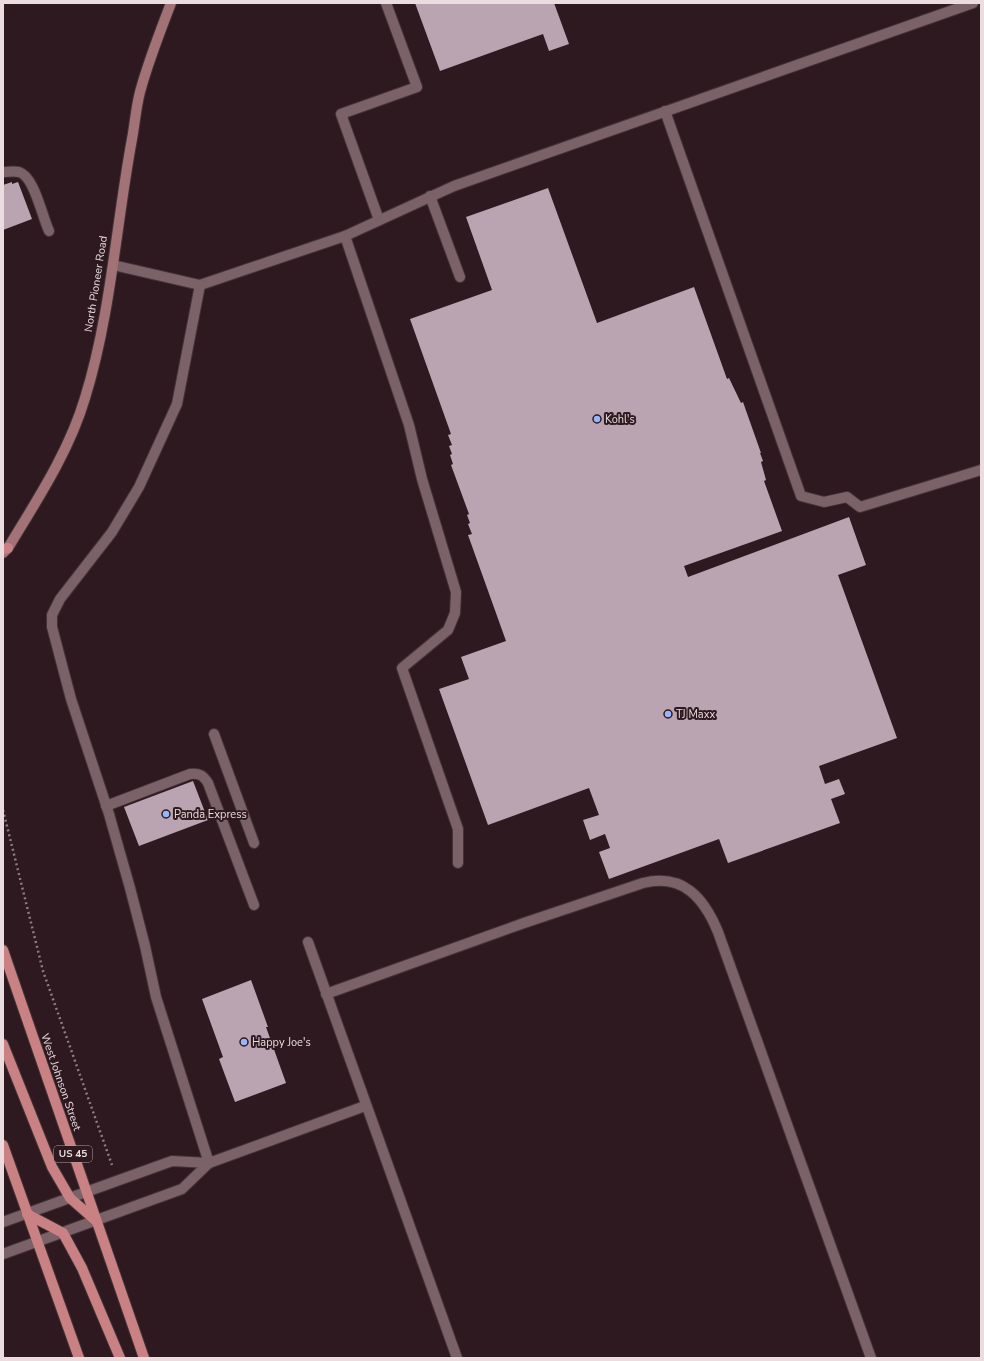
<svg xmlns="http://www.w3.org/2000/svg" width="984" height="1361" font-family="'Nunito Sans',sans-serif">
	<style>
		.building { fill: #bba4b2 }
		.lines { fill: none; stroke-linecap: round; stroke-linejoin: round }
		.lane-casing { stroke: #433438; stroke-width: 12 }
		.secondary-casing { stroke: #433438; stroke-width: 12 }
		.primary-casing { stroke: #433438; stroke-width: 12 }
		.path { stroke: #8d7c81; stroke-width: 2.5; stroke-dasharray: 2 3; stroke-linecap: butt }
		.lane { stroke: #7b6268; stroke-width: 10 }
		.secondary { stroke: #a37276; stroke-width: 10 }
		.primary { stroke: #ca8184; stroke-width: 10 }
		.poi-dot { fill: #95b6fd; stroke: #2d191f; stroke-width: 1.5 }
		.labels { text-anchor: middle; dominant-baseline: central; stroke-width: 4; stroke-linejoin: round; paint-order: stroke }
		.shield { fill: #2d191f; stroke: #b1a2a5; stroke-width: 1 }
		.shield-label { font-size: 10px; font-weight: bold; fill: #eadcdf }
		.street-label { font-size: 11px; fill: #eadcdf; stroke: #2d191f }
		.poi-label { font-size: 11px; fill: #eadcdf; stroke: #2d191f; text-anchor: start }
	</style>
	<rect width="100%" height="100%" fill="#2d191f"/>
	<g class="building">
		<polygon points="415,3 554,3 569,44 549,51 543,34 440,71"/>
		<polygon points="12,182 12,184 18,182 32,219 3,230 3,185"/>
		<polygon points="548,188 597,323 694,287 727,379 729,378 741,403 743,402 761,453 760,453 763,461 761,462 766,480 764,481 782,531 684,566 688,577 849,517 866,565 838,575 897,738 819,766 825,784 839,779 845,794 831,799 840,823 728,863 719,839 609,879 599,852 610,848 605,834 590,840 583,820 599,815 589,788 488,825 439,689 469,679 461,657 506,641 468,535 472,534 468,524 470,523 467,515 469,514 451,465 453,464 450,455 452,454 449,446 452,445 448,435 451,434 410,319 492,290 466,217"/>
		<polygon points="193,781 208,820 139,846 124,807"/>
		<polygon points="251,980 268,1027 266,1027 286,1083 235,1102 219,1059 223,1057 202,999"/>
	</g>
	<g class="lines">
		<g class="lane-casing">
			<g id="lane">
				<polyline points="665,111 801,496 824,502 847,497 860,507 981,470"/>
				<path d="M 3,172 C 8,172 14,171 19,172 C 34,176 42,216 49,231"/>
				<polyline points="430,196 460,277"/>
				<polyline points="379,220 341,114 417,87 386,3"/>
				<polyline points="345,236 409,425 422,479 456,592 455,613 448,630 402,668 458,829 458,863"/>
				<polyline points="113,265 200,285 345,236 454,186 973,3"/>
				<polyline points="200,285 177,404 139,487 112,532 60,599 52,615 52,627 71,699 109,814 130,888 145,946 156,997 209,1163"/>
				<polyline points="214,734 254,843"/>
				<path d="M 106,806 L 190,774 C 199,773 203,775 208,783 L 254,905"/>
				<polyline points="308,942 457,1358"/>
				<path d="M 326,994 L 524,923 L 643,883 C 683,873 704,898 718,932 L 871,1358"/>
				<polyline points="3,1222 172,1161 209,1163 365,1106"/>
				<polyline points="3,1254 182,1189 209,1163"/>
			</g>
		</g>
		<g class="secondary-casing">
			<path id="secondary" d="M 3,553 L 8,548 C 37,500 69,452 85,398 C 111,314 116,225 132,139 C 135,123 136,107 140,92 C 148,62 160,32 171,3"/>
		</g>
		<g class="primary-casing">
			<g id="primary">
				<polyline points="3,549 8,548"/>
				<polyline points="3,950 144,1358"/>
				<polyline points="3,1044 52,1167 70,1198 95,1220"/>
				<polyline points="3,1145 79,1358"/>
				<polyline points="27,1214 63,1233 82,1268 120,1358"/>
			</g>
		</g>
		<polyline class="path" points="3,810 43,971 112,1165"/>
		<use href="#lane" class="lane"/>
		<use href="#secondary" class="secondary"/>
		<use href="#primary" class="primary"/>
	</g>
	<g class="poi-dot">
		<circle cx="597" cy="419" r="4"/>
		<circle cx="668" cy="714" r="4"/>
		<circle cx="166" cy="814" r="4"/>
		<circle cx="244" cy="1042" r="4"/>
	</g>
	<g class="labels">
		<rect class="shield" x="54" y="1146" width="38" height="16" rx="3"/>
		<g class="shield-label">
			<text x="73" y="1154">US 45</text>
		</g>
		<g class="street-label">
			<text transform="translate(96 284) rotate(-81)">North Pioneer Road</text>
			<text transform="translate(61 1082) rotate(71)">West Johnson Street</text>
		</g>
		<g class="poi-label">
			<text x="605" y="419">Kohl's</text>
			<text x="676" y="714">TJ Maxx</text>
			<text x="174" y="814">Panda Express</text>
			<text x="252" y="1042">Happy Joe's</text>
		</g>
	</g>
	<rect width="984" height="1361" fill="none" stroke="#eadcdf" stroke-width="8"/>
</svg>
